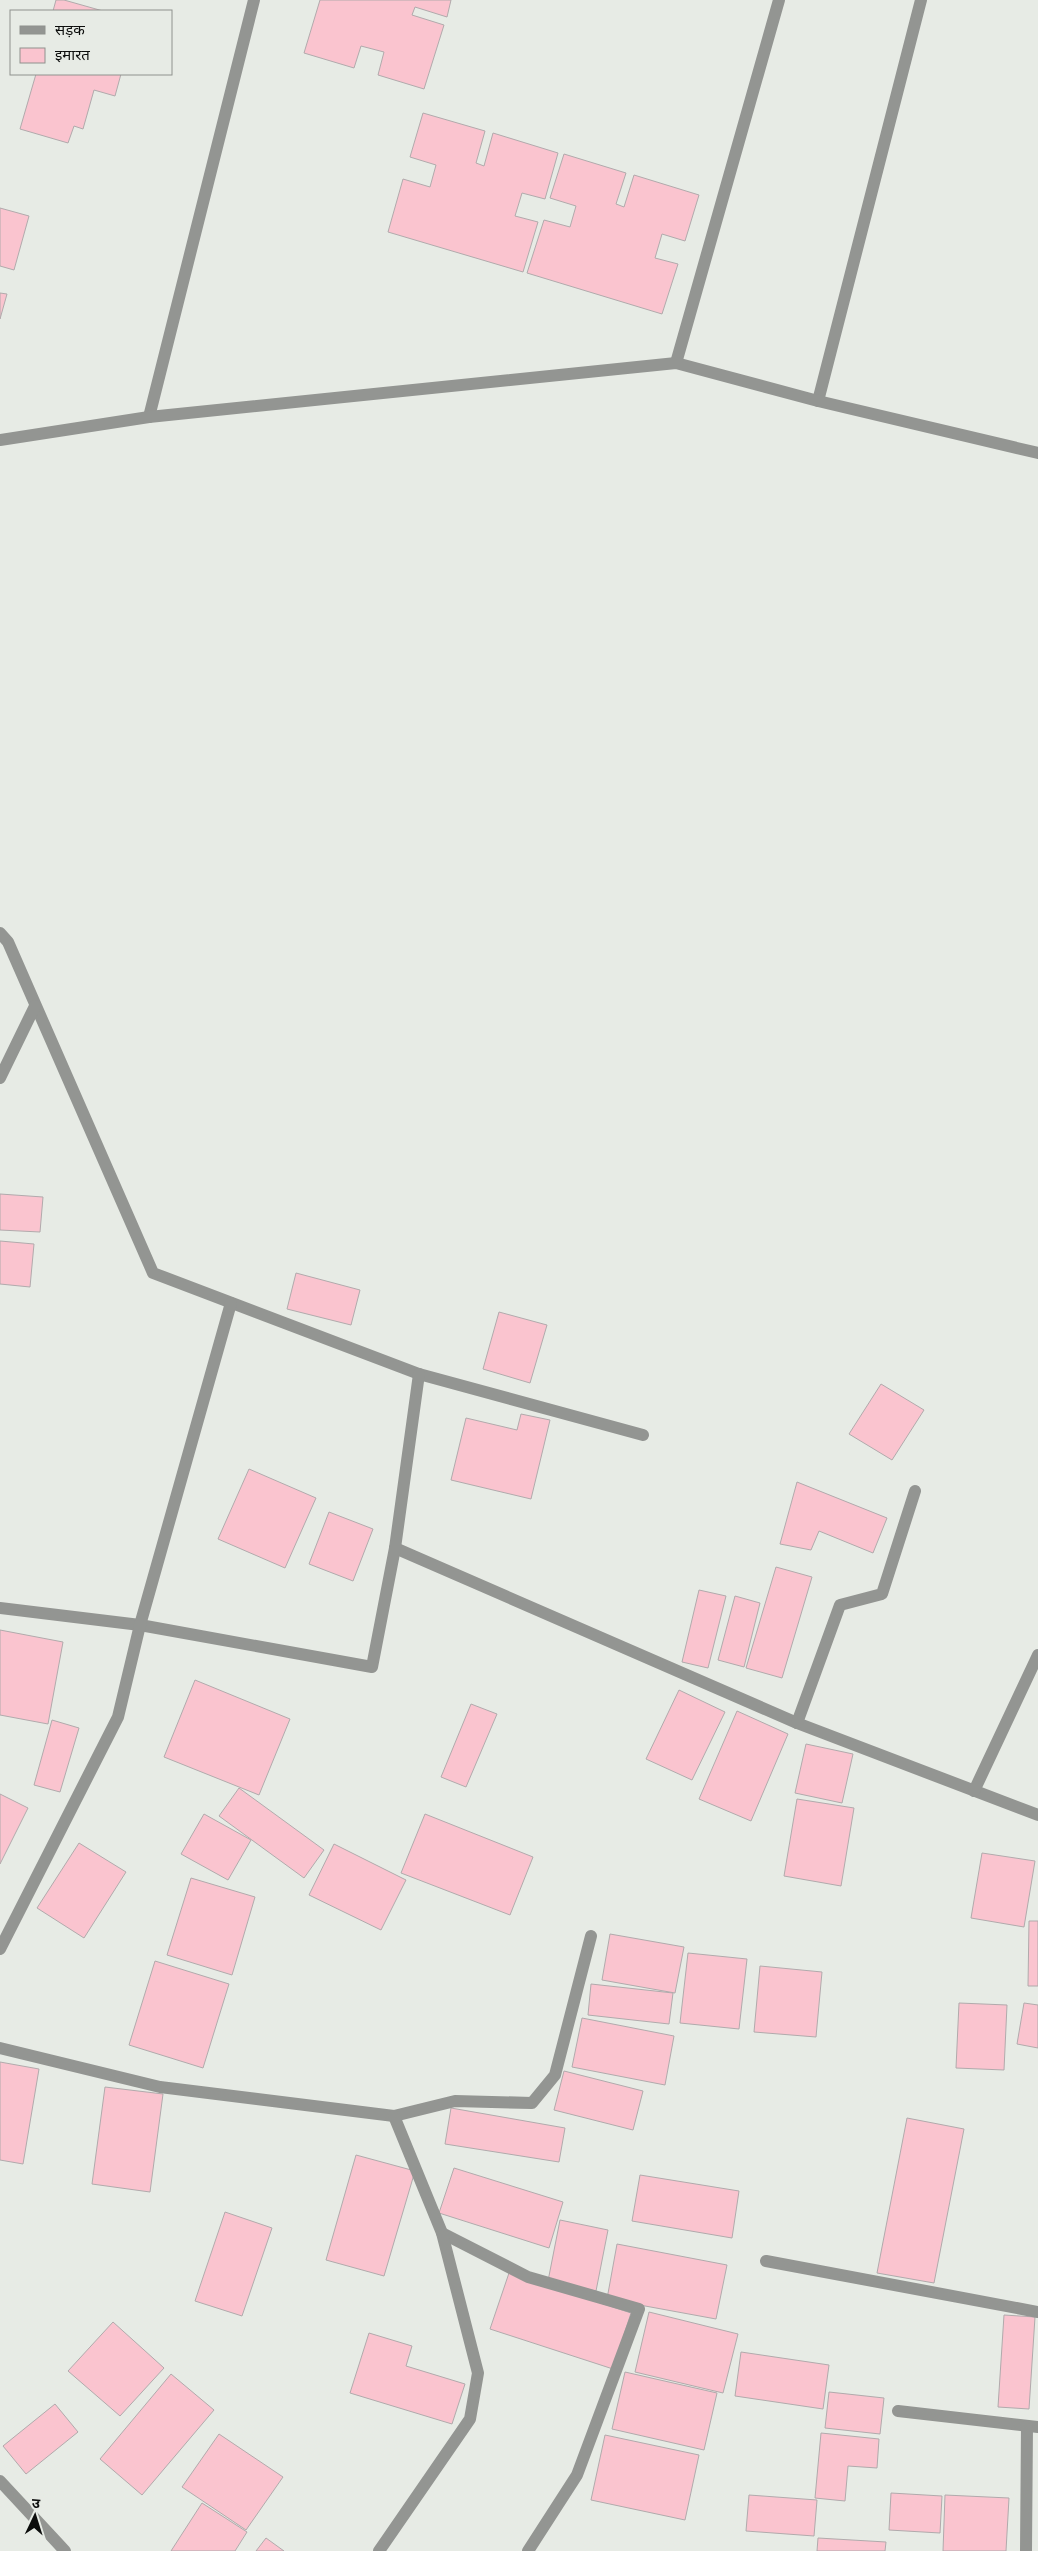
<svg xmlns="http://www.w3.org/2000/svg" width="1038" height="2551" font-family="Arial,'Noto Sans Devanagari',sans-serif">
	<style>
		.building { fill: #fac4cf; stroke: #b1aaac }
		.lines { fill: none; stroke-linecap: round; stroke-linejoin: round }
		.minor { stroke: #939592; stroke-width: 12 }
	</style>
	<rect width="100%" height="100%" fill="#e7ebe5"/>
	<g class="building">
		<polygon points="56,0 64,0 103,11 53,11"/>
		<polygon points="320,0 451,0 447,17 415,7 412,15 444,25 424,89 378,75 384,52 361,46 354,68 304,53"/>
		<polygon points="36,74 121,74 115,96 94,90 83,129 74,126 68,143 20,129"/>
		<polygon points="423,113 485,131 476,163 484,166 493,133 558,153 545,199 522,193 515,216 538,222 523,272 388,232 403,179 430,187 436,165 410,157"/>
		<polygon points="564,154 626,173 616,204 624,207 634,175 699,195 685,241 662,234 655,258 678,264 662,314 527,273 544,220 570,227 576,206 550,198"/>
		<polygon points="0,208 29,216 14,270 0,266"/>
		<polygon points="0,293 7,294 0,319"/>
		<polygon points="0,1194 43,1197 40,1232 0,1230"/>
		<polygon points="0,1241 34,1244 30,1287 0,1284"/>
		<polygon points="296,1273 360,1290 351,1325 287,1309"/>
		<polygon points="499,1312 547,1325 530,1383 483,1369"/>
		<polygon points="881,1384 924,1410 892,1460 849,1434"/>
		<polygon points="521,1414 550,1420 531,1499 451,1480 466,1418 517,1430"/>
		<polygon points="249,1469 316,1498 285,1568 218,1539"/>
		<polygon points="797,1482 887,1518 873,1553 819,1531 811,1550 780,1544"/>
		<polygon points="329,1512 373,1529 353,1581 309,1564"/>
		<polygon points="776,1567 812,1577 782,1678 746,1668"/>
		<polygon points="699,1590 726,1596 708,1668 682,1662"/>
		<polygon points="735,1596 760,1603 744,1667 718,1660"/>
		<polygon points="0,1630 63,1642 48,1724 0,1715"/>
		<polygon points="195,1680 290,1719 259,1795 164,1757"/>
		<polygon points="679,1690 725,1712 692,1780 646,1759"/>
		<polygon points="471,1704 497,1714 466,1787 441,1777"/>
		<polygon points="737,1711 788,1734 751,1821 699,1799"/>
		<polygon points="52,1720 79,1728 60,1792 34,1785"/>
		<polygon points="806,1744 853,1754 842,1803 795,1793"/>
		<polygon points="239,1788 324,1850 304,1878 219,1816"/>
		<polygon points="0,1794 28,1808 0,1864"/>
		<polygon points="797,1799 854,1808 841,1886 784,1876"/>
		<polygon points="204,1814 251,1840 228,1880 181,1854"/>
		<polygon points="425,1814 533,1857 510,1915 401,1873"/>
		<polygon points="79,1843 126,1872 84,1938 37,1908"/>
		<polygon points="334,1844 406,1880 381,1930 309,1895"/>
		<polygon points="982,1853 1035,1861 1024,1927 971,1918"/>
		<polygon points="191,1878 255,1897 232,1975 167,1955"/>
		<polygon points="1029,1921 1038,1921 1038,1986 1028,1986"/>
		<polygon points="610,1934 684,1947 675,1993 602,1980"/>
		<polygon points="688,1953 747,1959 739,2029 680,2023"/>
		<polygon points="155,1961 229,1984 203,2068 129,2045"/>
		<polygon points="760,1966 822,1972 816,2037 754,2032"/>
		<polygon points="591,1984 673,1993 669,2024 588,2015"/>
		<polygon points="959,2003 1007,2005 1004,2070 956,2068"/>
		<polygon points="1024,2003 1038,2005 1038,2048 1017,2044"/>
		<polygon points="582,2018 674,2036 665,2085 572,2067"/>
		<polygon points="0,2062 39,2069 23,2164 0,2160"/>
		<polygon points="564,2071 643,2091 633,2130 554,2110"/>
		<polygon points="105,2087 163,2094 150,2192 92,2184"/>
		<polygon points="451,2108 565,2128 559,2162 445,2144"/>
		<polygon points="907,2118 964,2129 934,2283 877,2273"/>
		<polygon points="356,2155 415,2171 384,2276 326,2260"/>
		<polygon points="454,2168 563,2202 549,2248 439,2213"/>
		<polygon points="640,2175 739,2191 732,2238 632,2221"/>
		<polygon points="225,2212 272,2228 242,2316 195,2301"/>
		<polygon points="560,2220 608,2230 596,2291 548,2281"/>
		<polygon points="617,2244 727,2265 716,2319 607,2299"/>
		<polygon points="509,2273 631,2313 613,2369 490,2329"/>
		<polygon points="649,2312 738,2334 723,2393 635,2372"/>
		<polygon points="1004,2315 1035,2317 1029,2409 998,2407"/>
		<polygon points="113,2322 164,2368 120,2416 68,2371"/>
		<polygon points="369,2333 412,2346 406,2366 465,2384 452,2424 350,2393"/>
		<polygon points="741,2352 829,2365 823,2409 735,2396"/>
		<polygon points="625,2372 717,2393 704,2450 612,2429"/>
		<polygon points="171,2374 214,2410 142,2495 100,2459"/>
		<polygon points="829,2392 884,2398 880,2434 825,2428"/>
		<polygon points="55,2404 78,2432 26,2474 3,2446"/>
		<polygon points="821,2433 879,2439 877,2468 848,2466 845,2501 815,2498"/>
		<polygon points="219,2434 283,2477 246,2530 182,2487"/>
		<polygon points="605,2435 699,2455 685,2520 591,2500"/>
		<polygon points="891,2493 942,2496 940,2533 889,2530"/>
		<polygon points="749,2495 817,2500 814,2536 746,2531"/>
		<polygon points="945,2495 1009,2498 1006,2551 943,2551"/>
		<polygon points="202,2503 247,2532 235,2551 171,2551"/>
		<polygon points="266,2538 284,2551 256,2551"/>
		<polygon points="818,2538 886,2542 885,2551 817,2551"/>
	</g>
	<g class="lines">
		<g class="minor">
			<polyline points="676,363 779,0"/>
			<polyline points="818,401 921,0"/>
			<polyline points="149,417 254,0"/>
			<polyline points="0,440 149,417 676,363 818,401 1038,453"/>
			<polyline points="0,933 8,942 153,1273 419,1374 643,1435"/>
			<polyline points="0,1078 35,1006"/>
			<polyline points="395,1548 797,1723 1038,1815"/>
			<polyline points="0,1608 140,1625 372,1667 395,1548 419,1374"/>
			<polyline points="797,1723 840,1605 882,1594 915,1491"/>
			<polyline points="974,1791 1038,1655"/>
			<polyline points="0,1949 118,1717 140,1625 231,1303"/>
			<polyline points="0,2048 160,2087 394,2116 455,2101 532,2103 555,2075 591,1936"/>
			<polyline points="442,2233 528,2277 639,2309 577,2475 528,2551"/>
			<polyline points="766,2261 1038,2312"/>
			<polyline points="898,2411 1038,2427"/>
			<polyline points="0,2481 65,2551"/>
			<polyline points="379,2551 470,2419 478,2373 442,2233 394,2116"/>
			<polyline points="1026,2551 1027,2426"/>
		</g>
	</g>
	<rect x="10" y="10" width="162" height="65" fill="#e7ebe5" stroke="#8f928e"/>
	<rect x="20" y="26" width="25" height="8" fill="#939592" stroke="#8f928e"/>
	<text x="55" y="35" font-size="15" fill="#0c0d0c">सड़क</text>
	<rect x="20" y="48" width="25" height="15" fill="#fac4cf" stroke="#8f928e"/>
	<text x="55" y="60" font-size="15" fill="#0c0d0c">इमारत</text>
	<g transform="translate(35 2516) rotate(4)" stroke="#e7ebe5" stroke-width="4" paint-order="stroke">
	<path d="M0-4L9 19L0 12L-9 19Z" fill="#0c0d0c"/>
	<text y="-8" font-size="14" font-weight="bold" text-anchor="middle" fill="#0c0d0c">उ</text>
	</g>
</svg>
